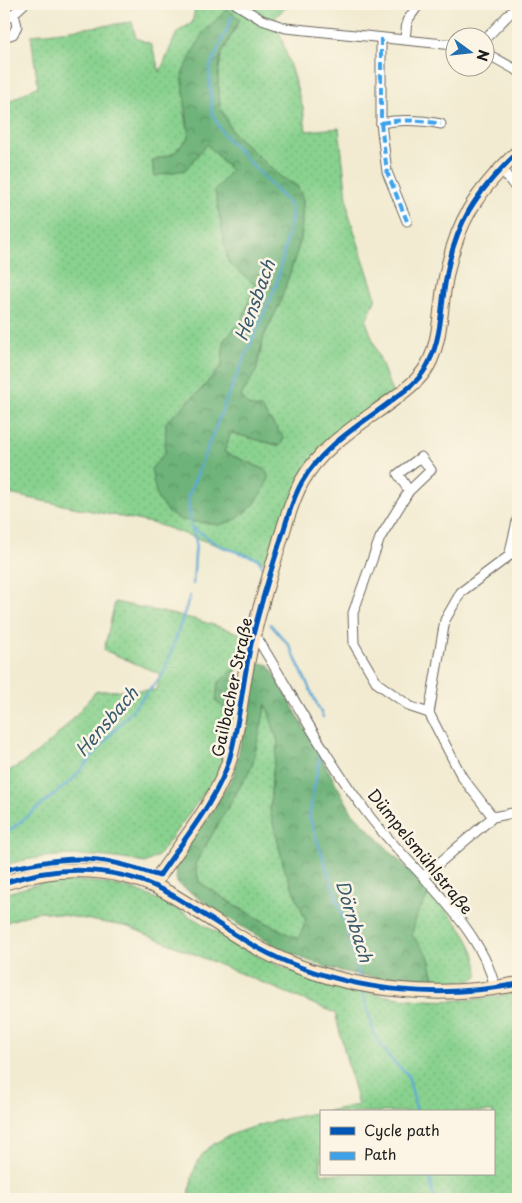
<svg xmlns="http://www.w3.org/2000/svg" width="522" height="1203" font-family="'Playpen Sans',sans-serif">
	<style>
		.grass { fill: url(#grass-dots); stroke: #527655; fill-rule: evenodd }
		.forest { fill: url(#forest-crowns); stroke: #45684a; fill-rule: evenodd }
		.lines { fill: none; stroke-linecap: round; stroke-linejoin: round }
		.stream { stroke: #5ca8d5; stroke-width: 2.5 }
		.street-casing { stroke: #67645b; stroke-width: 11 }
		.secondary-casing { stroke: #67645b; stroke-width: 16 }
		.street { stroke: #fff; stroke-width: 9 }
		.secondary { stroke: #fce6c4; stroke-width: 14 }
		.quiet { stroke: #3da2ea; stroke-width: 4; stroke-dasharray: 8 4; stroke-linecap: butt }
		.cycleway-casing { stroke: #fcf5e5; stroke-width: 8 }
		.cycleway { stroke: #0057b8; stroke-width: 5 }
		.labels { text-anchor: middle; dominant-baseline: central; stroke-width: 5; stroke-linejoin: round; paint-order: stroke }
		.street-label { font-size: 16px; fill: #1c1c1c; stroke: #fcf5e5 }
		.water-label { font-size: 18px; font-style: italic; fill: #395b6f; stroke: #fcf5e5 }
	</style>
	<defs>
		<pattern id="grass-dots" width="8" height="8" patternUnits="userSpaceOnUse" patternTransform="scale(1.25)"><rect width="8" height="8" fill="#88d18e"/><path d="M2 2h.1M6 6h.1" fill="none" stroke="#75b37a" stroke-width="1.8" stroke-linecap="round"/></pattern>
		<pattern id="forest-crowns" width="20" height="18" patternUnits="userSpaceOnUse" patternTransform="scale(1.25)"><rect width="20" height="18" fill="#6eb379"/><path d="M2 6a3 3 0 1 1 6 0M12 15a3 3 0 1 1 6 0" fill="none" stroke="#5a9162"/></pattern>
	</defs>
	<rect width="100%" height="100%" fill="#fcf5e5"/>
	<filter id="ink" filterUnits="userSpaceOnUse"><feTurbulence type="fractalNoise" baseFrequency=".02" numOctaves="2"/><feDisplacementMap in="SourceGraphic" scale="10" xChannelSelector="R" yChannelSelector="G"/><feConvolveMatrix kernelMatrix="1 2 1 2 8 2 1 2 1" color-interpolation-filters="sRGB"/></filter>
	<filter id="wash" filterUnits="userSpaceOnUse"><feTurbulence type="fractalNoise" baseFrequency=".0096" numOctaves="4" result="noise"/><feDisplacementMap in="SourceGraphic" scale="20" xChannelSelector="R" yChannelSelector="G"/><feGaussianBlur stdDeviation="1.12" result="paint"/><feColorMatrix in="noise" values="0 0 0 0 0 0 0 0 0 0 0 0 0 0 0 0 0 1.4 0 .05"/><feComposite in="paint" operator="in"/></filter>
	<g filter="url(#wash)">
		<rect width="100%" height="100%" fill="#f2ebd1"/>
		<g class="grass">
			<path d="M 196,4 L 290,4 L 275,17 L 303,108 L 306,131 L 339,128 L 349,215 L 376,298 L 366,321 L 393,395 L 330,441 L 268,563 L 156,524 L 4,493 L 4,104 L 38,86 L 31,35 L 132,22 L 136,38 L 151,44 L 160,72 L 177,32 L 192,23 ZM 240,19 L 221,55 L 218,76 L 220,107 L 233,133 L 282,178 L 297,186 L 303,200 L 301,239 L 280,303 L 264,336 L 256,371 L 241,396 L 280,446 L 231,432 L 224,452 L 266,470 L 151,469 L 165,453 L 187,402 L 200,391 L 222,365 L 224,340 L 242,320 L 255,285 L 231,170 L 207,144 L 154,176 L 152,160 L 173,154 L 189,137 L 184,107 Z"/>
			<path d="M 115,602 L 194,619 L 246,635 L 237,666 L 218,683 L 216,701 L 231,716 L 225,750 L 218,774 L 158,856 L 145,863 C 99,853 49,852 4,865 L 4,773 C 43,755 69,724 96,691 L 157,690 L 160,674 L 104,650 Z"/>
			<polygon points="266,703 278,742 272,777 270,810 284,867 306,921 299,940 240,908 199,882 195,864 252,766"/>
			<path d="M 51,880 C 77,881 105,881 130,889 C 175,902 213,933 254,954 C 331,993 434,1013 518,992 L 518,1199 L 189,1199 C 190,1184 193,1168 202,1155 C 221,1129 289,1118 321,1112 L 321,1174 L 493,1174 L 493,1112 L 322,1112 L 358,1105 L 335,1013 L 129,927 L 40,911 L 4,923 L 4,894 Z"/>
			<path d="M 430,892 C 451,917 478,940 478,976 L 470,981 L 435,982 L 428,955 L 412,935 L 416,916 Z"/>
		</g>
		<g class="forest">
			<polygon points="227,9 240,19 221,55 218,76 220,107 233,133 282,178 297,186 303,200 301,239 280,303 264,336 256,371 241,396 249,406 261,408 284,438 280,446 231,433 224,452 266,470 269,479 255,504 237,519 220,525 181,520 168,513 157,498 151,469 165,453 166,422 200,391 222,366 224,340 242,320 255,285 228,262 215,191 231,170 207,144 185,170 154,176 152,160 173,154 189,137 182,74 202,34"/>
			<path d="M 258,662 L 269,665 L 352,812 L 430,892 L 416,916 L 412,935 L 428,955 L 435,982 C 399,980 361,978 326,967 C 271,949 224,916 177,883 L 174,864 L 206,821 L 234,774 L 245,723 L 250,672 ZM 266,704 L 278,742 L 272,777 L 270,810 L 284,867 L 306,921 L 298,939 L 240,909 L 199,882 L 195,864 L 252,766 Z"/>
			<polygon points="237,666 231,716 216,701 218,683"/>
		</g>
		<g class="lines">
			<g class="stream">
				<polyline points="192,527 220,546 258,559 263,567"/>
				<polyline points="193,584 196,541 191,526 188,497 229,393 276,286 292,217 290,205 224,135 212,114 209,70 232,17"/>
				<polyline points="270,624 289,645 323,717"/>
				<polyline points="320,755 309,816 346,926 360,979"/>
				<polyline points="4,835 72,780 164,673 190,596"/>
				<polyline points="362,989 375,1037 392,1060 408,1075 417,1112"/>
				<polyline points="429,1174 434,1199"/>
			</g>
		</g>
	</g>
	<g filter="url(#ink)">
		<g class="lines">
			<g class="street-casing">
				<g id="street">
					<polyline points="236,4 262,20 286,28 454,45"/>
					<polyline points="4,13 15,18 17,26 13,34 4,37"/>
					<polyline points="12,15 24,4"/>
					<polyline points="381,38 381,123 387,172 407,221"/>
					<polyline points="405,39 407,21 419,4"/>
					<polyline points="484,40 518,5"/>
					<polyline points="484,52 518,71"/>
					<path d="M 381,123 C 402,119 420,120 441,124"/>
					<polyline points="501,168 518,191"/>
					<polyline points="409,491 398,474 421,457 431,470 409,491 380,538 353,613 354,644 377,683 411,707 429,713"/>
					<path d="M 254,633 C 292,694 326,760 370,817 C 408,866 482,926 495,988"/>
					<polyline points="493,817 462,777 429,713 445,620 461,592 509,556 518,517"/>
					<polyline points="424,876 493,817 518,812"/>
				</g>
			</g>
			<g class="secondary-casing">
				<g id="secondary">
					<path d="M 4,883 C 60,864 120,865 172,895 C 211,918 246,945 287,962 C 360,992 441,999 518,984"/>
					<path d="M 153,885 C 178,847 217,803 230,758 C 238,731 240,699 246,670 C 253,630 265,591 277,551 C 284,528 290,504 301,483 C 321,445 362,423 395,398 C 409,387 422,378 430,361 C 441,336 440,309 445,282 C 456,222 475,193 518,152"/>
				</g>
			</g>
			<use href="#street" class="street"/>
			<use href="#secondary" class="secondary"/>
			<g class="quiet">
				<polyline points="381,38 381,123 387,172 407,221"/>
				<path d="M 381,123 C 402,119 420,120 441,124"/>
			</g>
			<g class="cycleway-casing">
				<g id="cycleway">
					<path d="M 4,870 C 40,862 78,854 115,863 C 130,866 144,871 159,876 C 182,842 220,796 230,757 C 239,724 242,688 249,654 C 256,617 268,581 279,545 C 286,524 291,501 302,482 C 323,445 362,424 395,398 C 409,388 422,378 429,362 C 441,338 441,310 445,284 C 454,224 475,193 518,152"/>
					<path d="M 4,883 C 60,864 120,865 172,895 C 211,918 246,945 287,962 C 360,992 441,999 518,984"/>
				</g>
			</g>
			<use href="#cycleway" class="cycleway"/>
		</g>
	</g>
	<g class="labels">
		<g class="street-label">
			<text transform="translate(231 687) rotate(-78)">Gailbacher Straße</text>
			<text transform="translate(421 851) rotate(51)">Dümpelsmühlstraße</text>
		</g>
		<g class="water-label">
			<text transform="translate(254 300) rotate(-70)">Hensbach</text>
			<text transform="translate(106 721) rotate(-49)">Hensbach</text>
			<text transform="translate(355 921) rotate(73)">Dörnbach</text>
		</g>
	</g>
	<rect width="522" height="1203" fill="none" stroke="#fcf5e5" stroke-width="20"/>
	<rect x="320" y="1110" width="175" height="65" fill="#fcf5e5" stroke="#a29e95"/>
	<rect x="330" y="1127" width="25" height="8" fill="#0057b8" stroke="#a29e95"/>
	<text x="364" y="1136" font-size="15" fill="#1c1c1c">Cycle path</text>
	<rect x="330" y="1152" width="25" height="8" fill="#3da2ea" stroke="#a29e95"/>
	<text x="364" y="1160" font-size="15" fill="#1c1c1c">Path</text>
	<g transform="translate(470 52) rotate(105)"><circle r="24" fill="#fcf5e5" stroke="#a29e95"/>
	<path d="M0-4L9 19L0 12L-9 19Z" fill="#1f6fb2"/>
	<text y="-8" font-size="14" font-weight="bold" text-anchor="middle" fill="#1c1c1c">N</text>
	</g>
</svg>
